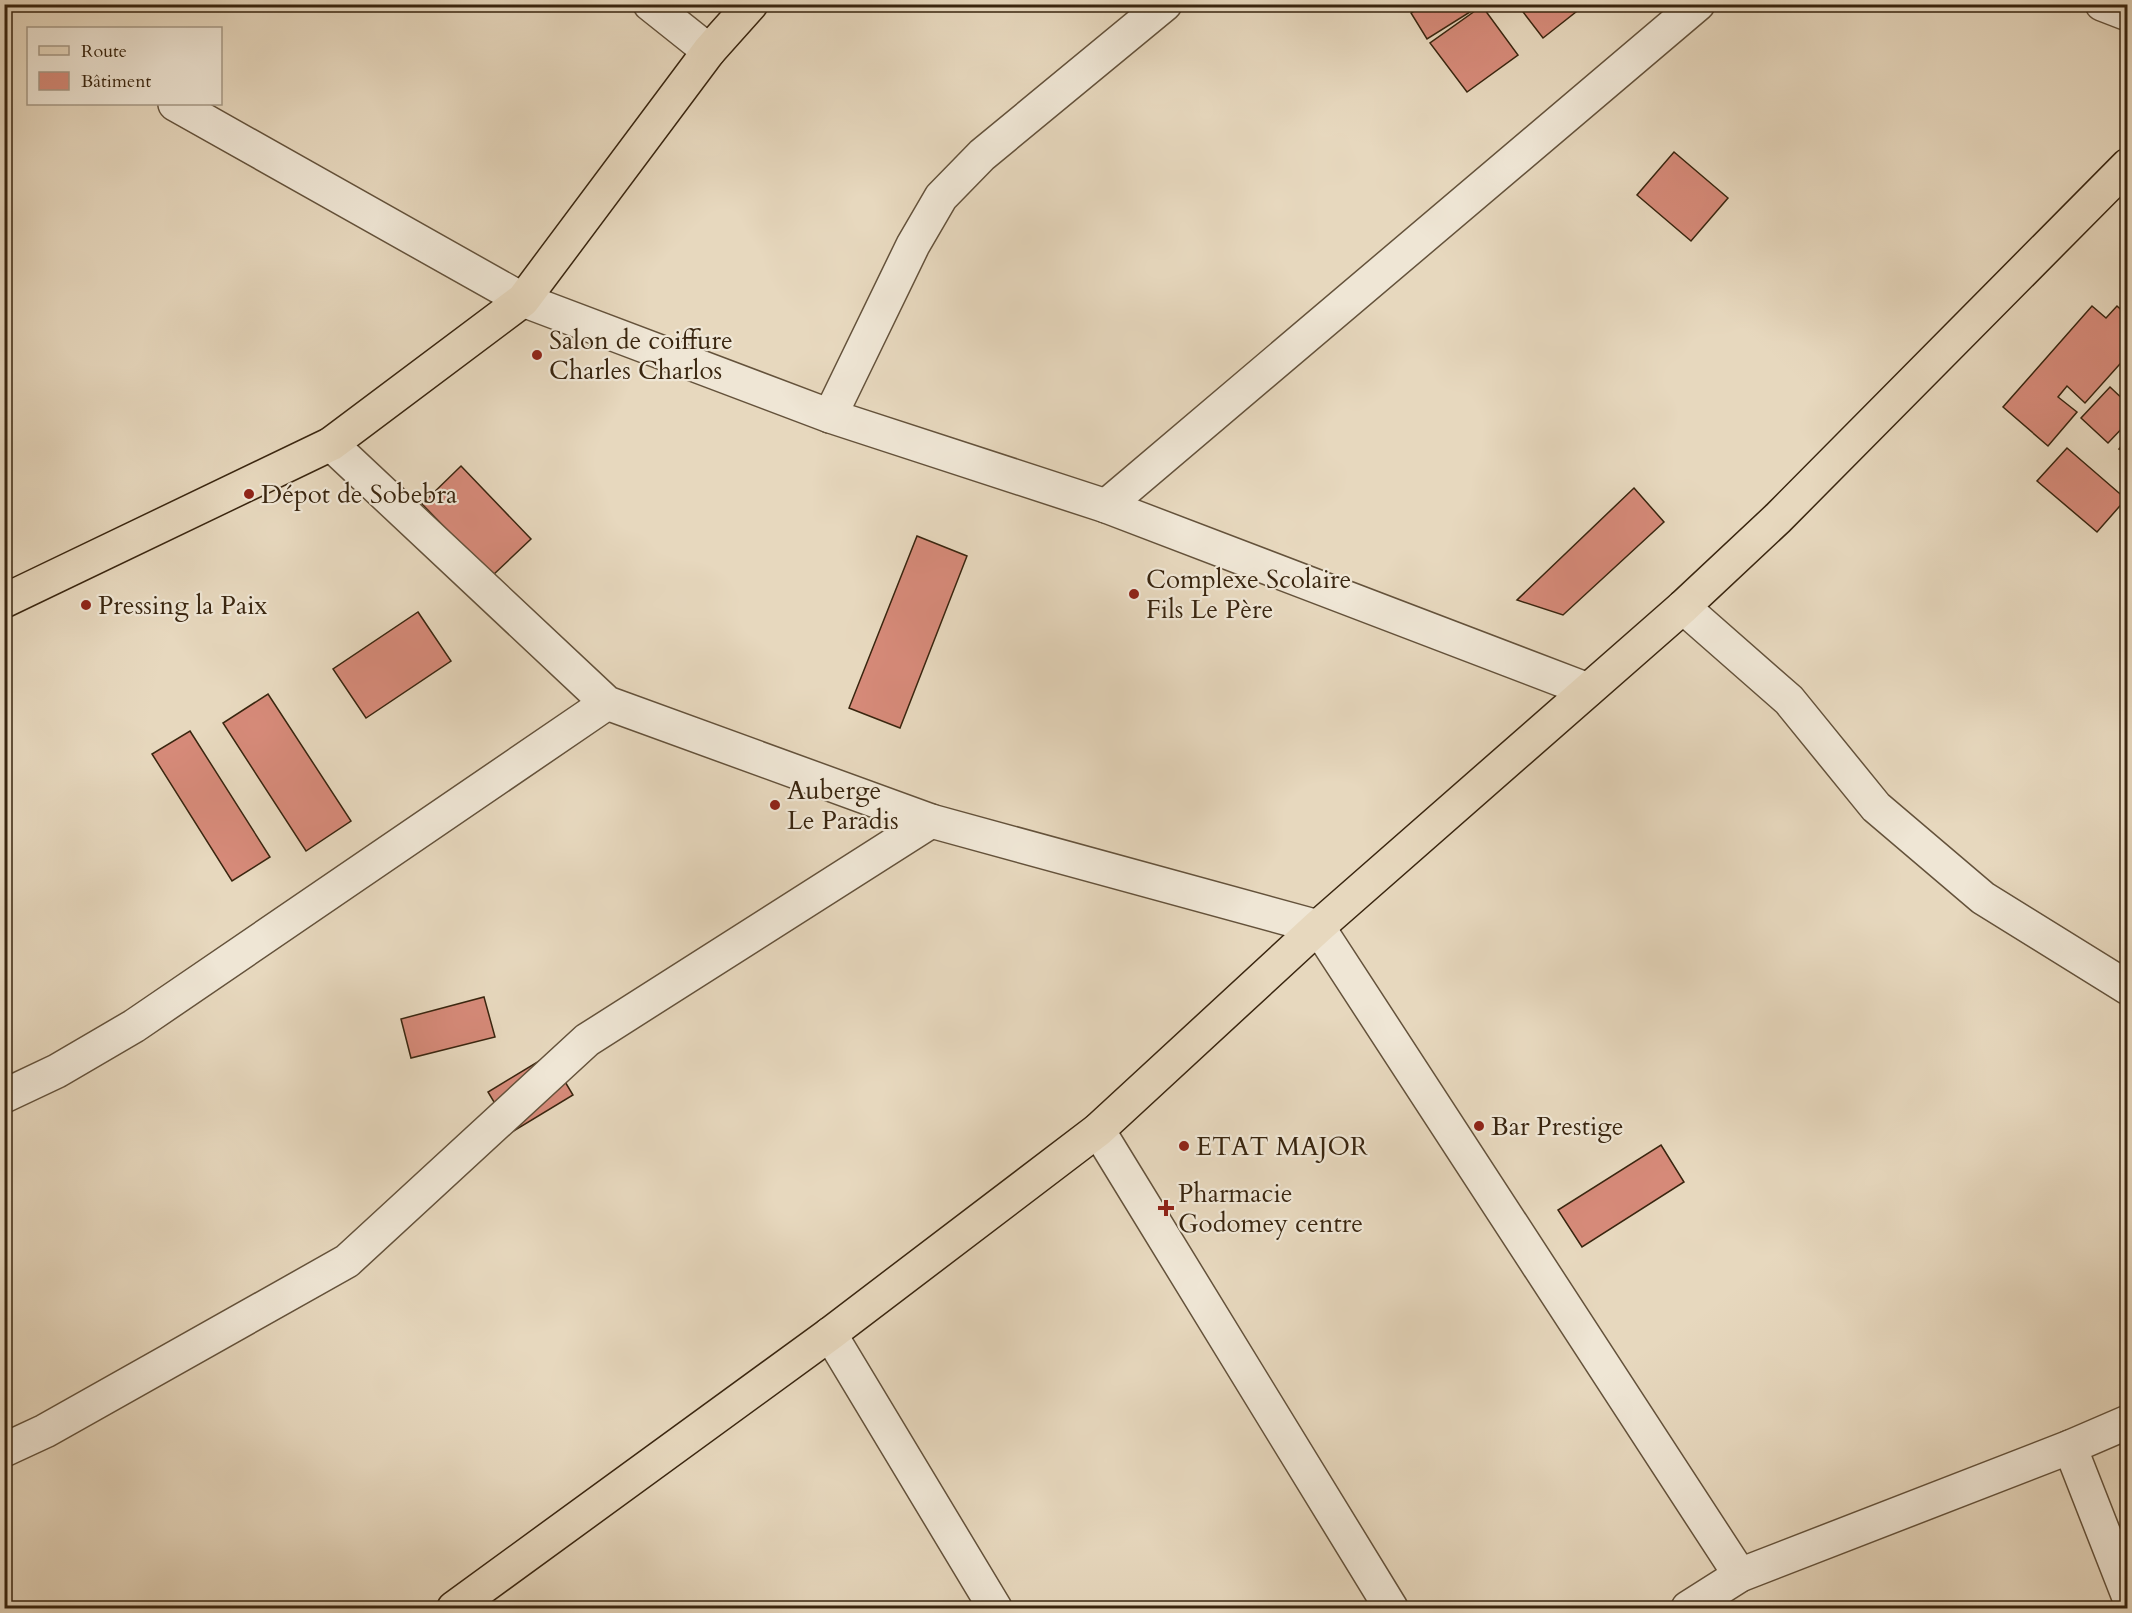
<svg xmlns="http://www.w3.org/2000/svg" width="2132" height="1613" font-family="Cardo,serif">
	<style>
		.building { fill: #d68a79; stroke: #39250f; stroke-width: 1.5 }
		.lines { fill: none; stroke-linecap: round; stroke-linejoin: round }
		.minor-casing { stroke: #64523b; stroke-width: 36 }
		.major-casing { stroke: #39250f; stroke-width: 36 }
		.minor { stroke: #efe6d5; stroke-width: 33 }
		.major { stroke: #e7d8be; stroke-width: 33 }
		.poi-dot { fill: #8f2418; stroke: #efe6d5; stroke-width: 2 }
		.labels { text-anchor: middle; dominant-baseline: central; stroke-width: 4.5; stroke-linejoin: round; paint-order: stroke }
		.poi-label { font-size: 26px; fill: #39250f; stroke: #efe6d5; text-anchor: start }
	</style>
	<rect width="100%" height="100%" fill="#e7d8be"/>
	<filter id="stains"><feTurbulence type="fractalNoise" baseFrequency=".00333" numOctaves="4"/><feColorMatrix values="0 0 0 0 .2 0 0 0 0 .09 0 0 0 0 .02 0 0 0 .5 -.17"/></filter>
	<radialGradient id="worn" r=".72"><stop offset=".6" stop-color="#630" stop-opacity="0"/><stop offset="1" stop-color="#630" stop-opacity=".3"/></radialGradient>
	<g class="building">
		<polygon points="1425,4 1476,4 1478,7 1427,39 1411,13"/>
		<polygon points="1517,4 1586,4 1543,38"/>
		<polygon points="1482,6 1518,55 1467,92 1430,43"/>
		<polygon points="1674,152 1728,198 1691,241 1637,195"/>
		<polygon points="2092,306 2106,318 2117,306 2128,316 2128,355 2085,403 2067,386 2058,397 2077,412 2048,446 2003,407"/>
		<polygon points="2110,387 2128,404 2128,422 2108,443 2081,418"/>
		<polygon points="2128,437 2128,454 2119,449"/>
		<polygon points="2067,448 2126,499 2097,532 2037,481"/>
		<polygon points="461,466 531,539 492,576 422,504"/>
		<polygon points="1634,488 1664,522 1563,615 1517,600"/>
		<polygon points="917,536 967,556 900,728 849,708"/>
		<polygon points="418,612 451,661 366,718 333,669"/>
		<polygon points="268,694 351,821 306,851 223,723"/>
		<polygon points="190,731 270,857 232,881 152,754"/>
		<polygon points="484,997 495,1037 411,1058 401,1019"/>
		<polygon points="549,1055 573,1095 512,1132 488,1092"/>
		<polygon points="1661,1145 1684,1182 1582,1247 1558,1210"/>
	</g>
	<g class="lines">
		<g class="minor-casing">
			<g id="minor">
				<polyline points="650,4 709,51"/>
				<polyline points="2102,4 2128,14"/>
				<polyline points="175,104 523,300 830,416 1106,506 1588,690"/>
				<polyline points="830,416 913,245 941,197 982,155 1165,4"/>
				<polyline points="331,444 607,703 931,821 1318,927 1740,1575"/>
				<polyline points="1106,506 1698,4"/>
				<polyline points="1683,607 1789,700 1876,807 1983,898 2128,988"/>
				<polyline points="4,1096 57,1071 134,1026 607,703"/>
				<polyline points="1098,1130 1391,1608"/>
				<polyline points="830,1334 995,1608"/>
				<polyline points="2070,1447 2128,1595"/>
				<polyline points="4,1450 45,1431 347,1261 587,1040 931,821"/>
				<polyline points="1688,1608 1740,1575 2070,1447 2128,1422"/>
			</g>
		</g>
		<g class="major-casing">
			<g id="major">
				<polyline points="4,601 331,444 523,300 709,51 751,4"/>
				<polyline points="454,1608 830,1334 1098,1130 1318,927 1683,607 1778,518 2128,165"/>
			</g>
		</g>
		<use href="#minor" class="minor"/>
		<use href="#major" class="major"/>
	</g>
	<g class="poi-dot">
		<circle cx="537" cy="355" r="6"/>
		<circle cx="249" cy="494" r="6"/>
		<circle cx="1134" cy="594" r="6"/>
		<circle cx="86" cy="605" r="6"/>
		<circle cx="775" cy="805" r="6"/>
		<circle cx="1479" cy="1126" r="6"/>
		<circle cx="1184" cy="1146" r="6"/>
		<path d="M1163 1199h6v6h6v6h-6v6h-6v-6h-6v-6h6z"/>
	</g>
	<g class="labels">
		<g class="poi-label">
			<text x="549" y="340">Salon de coiffure<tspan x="549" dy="30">Charles Charlos</tspan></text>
			<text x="261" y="494">Dépot de Sobebra</text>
			<text x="1146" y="579">Complexe Scolaire<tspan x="1146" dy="30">Fils Le Père</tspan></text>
			<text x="98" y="605">Pressing la Paix</text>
			<text x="787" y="790">Auberge<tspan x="787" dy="30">Le Paradis</tspan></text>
			<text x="1491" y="1126">Bar Prestige</text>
			<text x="1196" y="1146">ETAT MAJOR</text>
			<text x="1178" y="1193">Pharmacie<tspan x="1178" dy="30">Godomey centre</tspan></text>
		</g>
	</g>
	<rect width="2132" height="1613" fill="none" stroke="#e7d8be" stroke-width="24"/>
	<rect x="6" y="6" width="2120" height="1601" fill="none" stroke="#39250f" stroke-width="3"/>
	<rect x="12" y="12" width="2108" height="1589" fill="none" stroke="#39250f" stroke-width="1.5"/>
	<rect x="27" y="27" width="195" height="78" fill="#efe6d5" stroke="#a69986" stroke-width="1.5"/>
	<rect x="39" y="46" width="30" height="9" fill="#e7d8be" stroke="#a69986" stroke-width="1.5"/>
	<text x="81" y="57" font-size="18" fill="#39250f">Route</text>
	<rect x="39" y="72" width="30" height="18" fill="#d68a79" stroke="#a69986" stroke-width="1.5"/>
	<text x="81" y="87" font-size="18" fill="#39250f">Bâtiment</text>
	<rect width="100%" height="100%" filter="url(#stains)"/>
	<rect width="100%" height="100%" fill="url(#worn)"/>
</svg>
